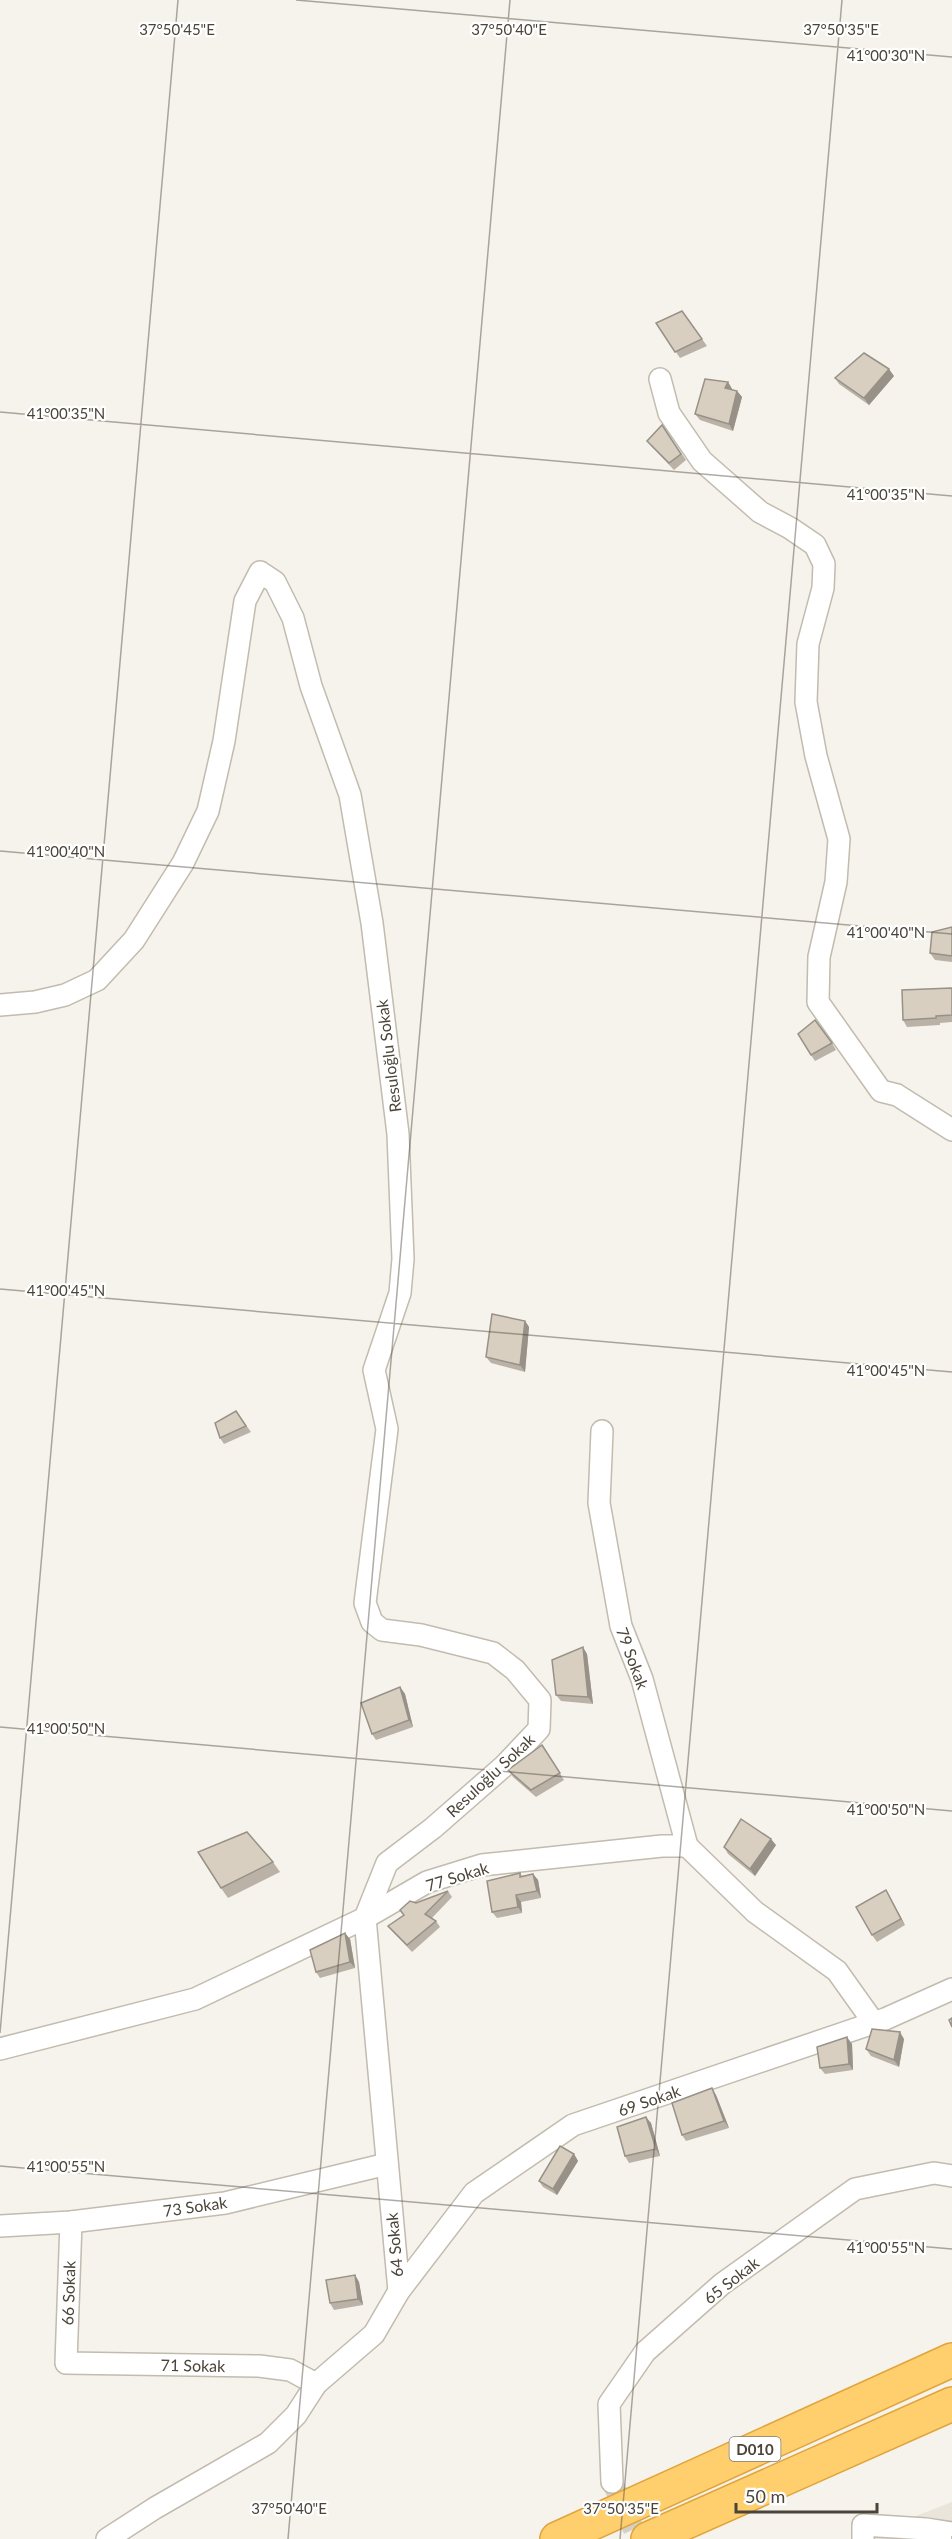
<svg xmlns="http://www.w3.org/2000/svg" width="952" height="2539" font-family="Lato,sans-serif">
	<style>
		.residential { fill: #eae5da }
		.lines { fill: none; stroke-linecap: round; stroke-linejoin: round }
		.street-tunnel { stroke: #d4d0c8; stroke-width: 21; stroke-dasharray: 21 10; stroke-linecap: butt }
		.street-casing { stroke: #c2bbae; stroke-width: 24 }
		.highway-casing { stroke: #e0a43c; stroke-width: 36 }
		.street { stroke: #fff; stroke-width: 21 }
		.highway { stroke: #ffcf6e; stroke-width: 33 }
		.wall { fill: #bab2a6 }
		.shaded-wall { fill: #979187 }
		.building { fill: #d8cfc1; stroke: #979187; stroke-width: 1.5 }
		.ticks { fill: none; stroke: #4b4439; stroke-width: 1.5; stroke-opacity: 0.45 }
		.labels { text-anchor: middle; dominant-baseline: central; stroke-width: 4.5; stroke-linejoin: round; paint-order: stroke }
		.shield { fill: #fff; stroke: #817c74; stroke-width: 1.5 }
		.shield-label { font-size: 15px; font-weight: bold; fill: #4b4439 }
		.street-label { font-size: 16px; fill: #4b4439; stroke: #fff }
		.ticks-label { font-size: 15px; text-anchor: middle; fill: #4b4439; stroke: #fff; stroke-width: 4.5; stroke-linejoin: round; paint-order: stroke }
	</style>
	<rect width="100%" height="100%" fill="#f6f3ec"/>
	<polygon class="residential" points="952,2502 952,2539 857,2539"/>
	<g class="lines">
		<polyline class="street-tunnel" points="612,2482 638,2539"/>
		<g class="street-casing">
			<g id="street">
				<polyline points="660,379 669,413 702,461 760,512 790,528 815,545 824,564 823,588 808,644 806,702 816,756 839,839 836,882 819,957 818,1002 881,1091 897,1095 952,1130"/>
				<polyline points="0,1005 35,1002 65,995 97,980 134,940 183,863 208,811 224,741 245,601 260,572 275,582 293,618 311,686 350,795 372,923 398,1134 403,1259 400,1293 374,1370 387,1429 365,1603 372,1622 382,1630 421,1635 493,1653 515,1670 540,1700 539,1729 504,1766 433,1828 387,1863 365,1918 399,2291"/>
				<polyline points="602,1431 599,1503 621,1626 642,1679 687,1846"/>
				<polyline points="0,2049 195,1999 365,1918 427,1882 482,1865 662,1846 687,1846 755,1912 837,1971 874,2023"/>
				<polyline points="71,2222 66,2363 259,2366 290,2370 316,2384"/>
				<polyline points="0,2226 71,2222 225,2203 387,2164"/>
				<polyline points="612,2482 609,2404 645,2352 722,2284 855,2189 934,2173 952,2176"/>
				<polyline points="107,2539 155,2508 268,2443 296,2415 316,2384 374,2334 399,2291 474,2193 573,2125 885,2019 952,1989"/>
				<polyline points="863,2539 863,2525 926,2529 952,2533"/>
			</g>
		</g>
		<g class="highway-casing">
			<g id="highway">
				<polyline points="557,2539 952,2360"/>
				<polyline points="648,2539 952,2404"/>
			</g>
		</g>
		<use href="#street" class="street"/>
		<use href="#highway" class="highway"/>
	</g>
	<g class="wall">
		<polygon points="682,311 707,346 680,358 656,323"/>
		<polygon points="894,376 869,405 839,384 835,378"/>
		<polygon points="728,382 732,389 732,390 737,391 742,397 733,431 700,420 695,414"/>
		<polygon points="662,425 686,460 674,470 652,447 647,441"/>
		<polygon points="952,927 952,962 935,960 930,953"/>
		<polygon points="952,988 952,1022 940,1023 940,1025 907,1027 903,1020"/>
		<polygon points="832,1043 836,1050 815,1061 811,1055"/>
		<polygon points="525,1321 529,1327 525,1372 491,1363 486,1357"/>
		<polygon points="236,1411 251,1432 224,1444 220,1438"/>
		<polygon points="587,1654 593,1704 561,1701 556,1695"/>
		<polygon points="400,1687 405,1694 413,1727 376,1740 372,1734"/>
		<polygon points="542,1745 564,1780 536,1797 513,1777 508,1770"/>
		<polygon points="776,1845 755,1876 728,1854 724,1847"/>
		<polygon points="273,1862 280,1872 228,1898 221,1888"/>
		<polygon points="520,1873 522,1876 533,1874 538,1880 541,1898 521,1902 522,1913 497,1918 492,1912"/>
		<polygon points="886,1890 890,1897 905,1925 877,1942 872,1935"/>
		<polygon points="448,1891 452,1897 432,1918 436,1921 440,1927 412,1952 393,1932 388,1926 404,1916 400,1910"/>
		<polygon points="350,1939 355,1968 320,1978 316,1972"/>
		<polygon points="904,2039 899,2067 871,2056 866,2049"/>
		<polygon points="852,2044 853,2070 825,2074 820,2068"/>
		<polygon points="716,2095 729,2128 686,2141 682,2135"/>
		<polygon points="651,2123 660,2156 629,2163 625,2156"/>
		<polygon points="574,2154 578,2161 557,2195 543,2187 539,2181"/>
		<polygon points="355,2275 359,2282 363,2305 334,2310 330,2303"/>
	</g>
	<g class="shaded-wall">
		<polygon points="889,369 894,376 869,405 864,398"/>
		<polygon points="728,382 732,389 729,395 725,388"/>
		<polygon points="737,391 742,397 733,431 729,424"/>
		<polygon points="525,1321 529,1327 525,1372 520,1365"/>
		<polygon points="583,1647 587,1654 593,1704 588,1697"/>
		<polygon points="400,1687 405,1694 413,1727 409,1720"/>
		<polygon points="771,1839 776,1845 755,1876 750,1869"/>
		<polygon points="533,1874 538,1880 541,1898 537,1891"/>
		<polygon points="886,1890 890,1897 905,1925 901,1919"/>
		<polygon points="516,1895 521,1902 522,1913 518,1907"/>
		<polygon points="345,1933 350,1939 355,1968 350,1962"/>
		<polygon points="900,2032 904,2039 899,2067 894,2060"/>
		<polygon points="847,2037 852,2044 853,2070 849,2064"/>
		<polygon points="712,2088 716,2095 729,2128 724,2121"/>
		<polygon points="646,2117 651,2123 660,2156 656,2149"/>
		<polygon points="574,2154 578,2161 557,2195 553,2189"/>
		<polygon points="355,2275 359,2282 363,2305 358,2299"/>
	</g>
	<g class="building">
		<polygon points="682,311 702,339 675,352 656,323"/>
		<polygon points="864,353 889,369 864,398 835,378"/>
		<polygon points="705,379 728,382 725,388 737,391 729,424 695,414"/>
		<polygon points="662,425 681,454 669,463 647,441"/>
		<polygon points="952,927 952,956 930,953 932,932"/>
		<polygon points="952,988 952,1015 936,1016 936,1018 903,1020 902,990"/>
		<polygon points="815,1020 832,1043 811,1055 798,1034"/>
		<polygon points="492,1314 525,1321 520,1365 486,1357"/>
		<polygon points="236,1411 246,1426 220,1438 215,1423"/>
		<polygon points="583,1647 588,1697 556,1695 552,1660"/>
		<polygon points="400,1687 409,1720 372,1734 361,1703"/>
		<polygon points="542,1745 560,1773 531,1790 508,1770"/>
		<polygon points="741,1819 771,1839 750,1869 724,1847"/>
		<polygon points="247,1832 273,1862 221,1888 198,1852"/>
		<polygon points="520,1873 520,1877 533,1874 537,1891 516,1895 518,1907 492,1912 487,1881"/>
		<polygon points="886,1890 901,1919 872,1935 856,1907"/>
		<polygon points="448,1891 425,1914 436,1921 407,1945 388,1926 404,1915 400,1910 410,1901 416,1903"/>
		<polygon points="345,1933 350,1962 316,1972 310,1950"/>
		<polygon points="952,2018 952,2027 949,2020"/>
		<polygon points="872,2029 900,2032 894,2060 866,2049"/>
		<polygon points="847,2037 849,2064 820,2068 817,2047"/>
		<polygon points="712,2088 724,2121 682,2135 672,2103"/>
		<polygon points="646,2117 656,2149 625,2156 617,2127"/>
		<polygon points="560,2146 574,2154 553,2189 539,2181"/>
		<polygon points="355,2275 358,2299 330,2303 326,2280"/>
	</g>
	<path class="ticks" d="M 296,0 L 952,57M 0,412 L 952,496M 0,851 L 952,934M 0,1289 L 952,1372M 0,1727 L 952,1811M 0,2033 L 178,0M 0,2166 L 952,2249M 288,2539 L 510,0M 620,2539 L 842,0M 952,2539 L 952,2536"/>
	<g class="labels">
		<rect class="shield" x="729.5" y="2437" width="51" height="24" rx="4.5"/>
		<g class="shield-label">
			<text x="755" y="2449">D010</text>
		</g>
		<g class="street-label">
			<text transform="translate(388 1056) rotate(-97)">Resuloğlu Sokak</text>
			<text transform="translate(633 1658) rotate(70)">79 Sokak</text>
			<text transform="translate(490 1775) rotate(-43)">Resuloğlu Sokak</text>
			<text transform="translate(457 1876) rotate(-17)">77 Sokak</text>
			<text transform="translate(649 2100) rotate(-19)">69 Sokak</text>
			<text transform="translate(195 2206) rotate(-8)">73 Sokak</text>
			<text transform="translate(394 2245) rotate(-95)">64 Sokak</text>
			<text transform="translate(731 2280) rotate(-38)">65 Sokak</text>
			<text transform="translate(68 2293) rotate(-88)">66 Sokak</text>
			<text transform="translate(193 2365) rotate(1)">71 Sokak</text>
		</g>
	</g>
	<g class="ticks-label">
		<text x="177" y="35">37°50'45"E</text>
		<text x="509" y="35">37°50'40"E</text>
		<text x="841" y="35">37°50'35"E</text>
		<text x="886" y="61">41°00'30"N</text>
		<text x="66" y="419">41°00'35"N</text>
		<text x="886" y="500">41°00'35"N</text>
		<text x="66" y="857">41°00'40"N</text>
		<text x="886" y="938">41°00'40"N</text>
		<text x="66" y="1296">41°00'45"N</text>
		<text x="886" y="1376">41°00'45"N</text>
		<text x="66" y="1734">41°00'50"N</text>
		<text x="886" y="1815">41°00'50"N</text>
		<text x="66" y="2172">41°00'55"N</text>
		<text x="886" y="2253">41°00'55"N</text>
		<text x="289" y="2514">37°50'40"E</text>
		<text x="621" y="2514">37°50'35"E</text>
	</g>
	<path d="M736 2503v9h141v-9" fill="none" stroke="#4b4439" stroke-width="3"/>
	<text x="745" y="2503" font-size="18" fill="#4b4439" stroke="#ffffff" stroke-width="4.5" paint-order="stroke">50 m</text>
</svg>
